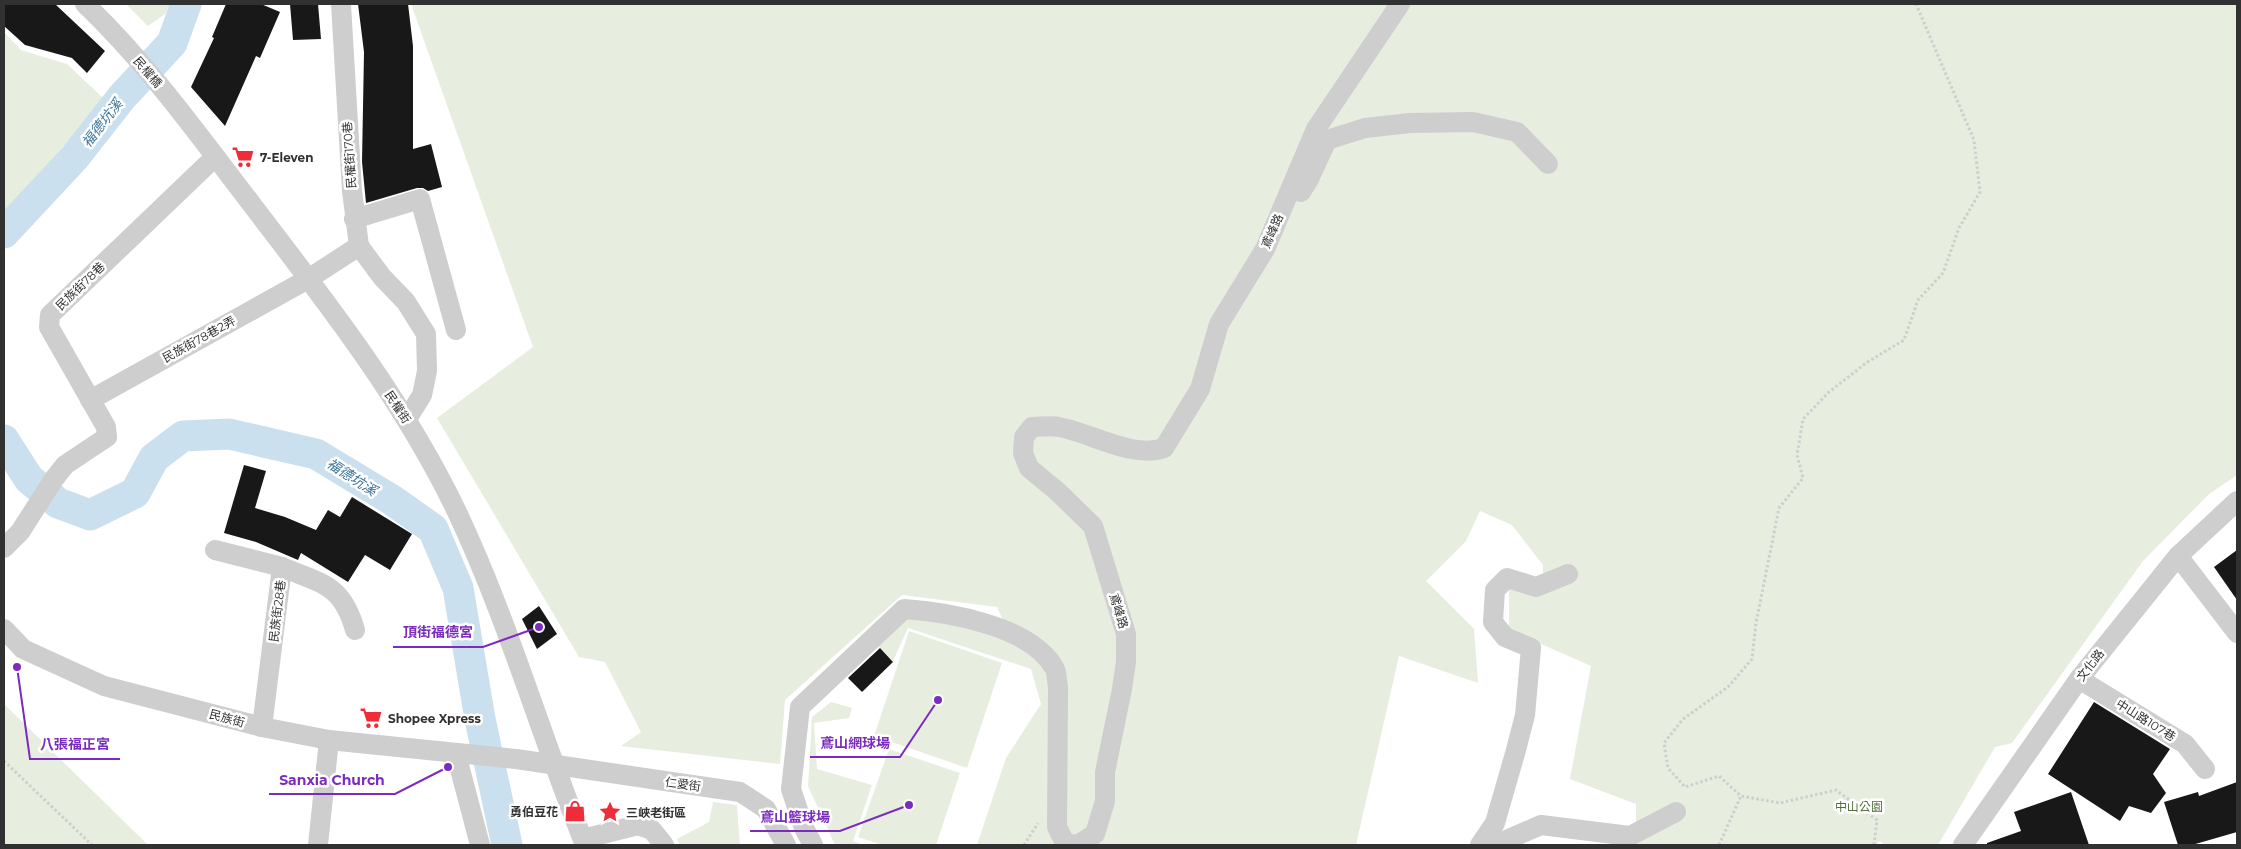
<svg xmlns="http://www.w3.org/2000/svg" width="2241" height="849" font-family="Montserrat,'Noto Sans TC',sans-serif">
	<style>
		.green { fill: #e7eedf }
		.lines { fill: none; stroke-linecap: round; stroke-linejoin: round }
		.river { stroke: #cbe0ef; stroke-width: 31 }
		.building { fill: #181818 }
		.path { stroke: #cecece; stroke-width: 3; stroke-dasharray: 2.5 2.5; stroke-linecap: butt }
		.minor { stroke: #cecece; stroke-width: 20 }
		.labels { text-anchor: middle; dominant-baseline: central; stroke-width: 5; stroke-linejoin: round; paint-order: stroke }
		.street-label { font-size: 12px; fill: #313131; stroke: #fff }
		.poi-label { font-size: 12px; font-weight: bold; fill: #313131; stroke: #fff; text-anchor: start }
		.park-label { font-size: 12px; fill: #53703b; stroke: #fff }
		.water-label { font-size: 14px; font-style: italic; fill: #3a7399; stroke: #fff }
		.leader { fill: none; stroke: #7b2cbf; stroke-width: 2 }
		.callout-dot { fill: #7b2cbf; stroke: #fff; stroke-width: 2 }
		.callout-label { font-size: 14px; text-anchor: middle; font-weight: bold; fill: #7b2cbf; stroke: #fff; stroke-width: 5; stroke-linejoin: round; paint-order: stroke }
	</style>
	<rect width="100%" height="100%" fill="#fff"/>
	<g class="green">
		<polygon points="126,4 170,4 165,14 148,26"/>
		<polygon points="411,4 2237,4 2237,475 2208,495 2143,561 2012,743 1995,747 1938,845 1884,845 1880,841 1875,845 1633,845 1636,836 1636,804 1570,779 1591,666 1509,630 1509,589 1543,595 1543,565 1512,525 1480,511 1466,541 1426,581 1474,629 1478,683 1399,656 1356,845 977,845 1006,758 1041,704 1031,669 908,628 893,661 877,645 906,618 959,623 1013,642 997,607 902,595 785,700 780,764 621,746 641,732 605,662 579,657 437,418 533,347"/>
		<polygon points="4,32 21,50 67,64 103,98 58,153 4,211"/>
		<polygon points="909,631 1002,663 967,768 874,736"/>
		<polygon points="831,702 852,708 849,718 814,723 817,769 872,785 853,841 864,845 835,845 808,786 812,717"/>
		<polygon points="4,704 148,845 4,845"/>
		<polygon points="889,749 960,773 936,845 882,845 858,837"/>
		<polygon points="713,802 737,805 740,845 680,845 677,839 709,822"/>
	</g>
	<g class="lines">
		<g class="river">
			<polyline points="4,233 74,158 122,97 172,43 186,4"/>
			<polyline points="4,440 29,479 58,503 90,515 135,493 154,458 183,436 229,434 316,454 392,500 433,529 458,588 480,719 507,845"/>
		</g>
	</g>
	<g class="building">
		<polygon points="4,4 55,4 105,51 87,73 72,58 25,45 4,26"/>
		<polygon points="226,4 261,4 280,12 260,58 256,56 225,126 191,87 214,38 212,37"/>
		<polygon points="290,4 318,4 321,39 293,40"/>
		<polygon points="358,4 408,4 413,46 413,149 431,144 442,187 428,191 423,188 417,188 366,203 362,162 364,52"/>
		<polygon points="244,465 266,471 255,508 285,517 316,530 328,510 340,517 352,497 412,534 390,570 365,555 348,582 301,553 298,560 256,542 224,533"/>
		<polygon points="2237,550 2237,600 2214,567"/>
		<polygon points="539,606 557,634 537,649 522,619"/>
		<polygon points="880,648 893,662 862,692 848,678"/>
		<polygon points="2094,702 2170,749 2153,774 2166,793 2151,813 2129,806 2120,821 2048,774"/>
		<polygon points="2237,782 2237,832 2192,845 2178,845 2164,802 2198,792 2199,796"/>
		<polygon points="2071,792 2089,845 1987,845 1987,843 2021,831 2014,812"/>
	</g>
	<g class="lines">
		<g class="path">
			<polyline points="4,761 92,845"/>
			<polyline points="1024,845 1038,823"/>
			<polyline points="1719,845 1741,796"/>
			<polyline points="1874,845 1877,820 1836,790 1780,803 1741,796 1719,776 1685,787 1668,768 1664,743 1683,719 1728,687 1752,659 1756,623 1779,508 1803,478 1797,455 1803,419 1829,392 1866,363 1904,340 1918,300 1943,273 1959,228 1980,192 1974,140 1916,4"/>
		</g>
		<g class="minor">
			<path d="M 85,4 C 148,64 200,137 253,206 C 327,303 404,401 457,512 C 508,620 540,734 585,845"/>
			<polyline points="1301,192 1308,181 1327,140 1365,128 1410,123 1473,122 1517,132 1548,164"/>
			<polyline points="354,219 420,199 456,330"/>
			<polyline points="359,246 382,277 406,302 426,334 427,371 422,395 407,419"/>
			<polyline points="90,400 308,279 359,246 352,191 341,4"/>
			<polyline points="4,548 20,532 54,479 65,465 107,437 106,427 49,327 50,315 215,157"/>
			<polyline points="215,550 282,567"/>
			<polyline points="2178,556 2237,633"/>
			<polyline points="4,629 23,649 104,686 262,727 329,740 516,759 740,792 766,809 786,845"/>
			<polyline points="2079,679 2185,744 2205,769"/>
			<path d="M 262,727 L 282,567 C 322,584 342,584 355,630"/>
			<polyline points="456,754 480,845"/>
			<polyline points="583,839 638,825 652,830 664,845"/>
			<polyline points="318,845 329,740"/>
			<path d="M 813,845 L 804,828 L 791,789 L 800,707 L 904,609 C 948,612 1032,626 1055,669 C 1057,674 1057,682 1058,688 L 1057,827 L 1066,845 L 1079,844 L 1095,834 L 1105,801 L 1105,772 L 1122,689 L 1126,662 L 1126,634 L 1093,526 L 1058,492 L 1029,468 L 1023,453 L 1024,437 L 1032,427 C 1041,427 1051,425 1059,427 C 1091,433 1133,459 1164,448 L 1200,389 L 1219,324 L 1265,249 L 1316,129 L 1400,4"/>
			<polyline points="1480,845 1495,823 1516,750 1525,715 1531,648 1505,637 1493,622 1495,590 1507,578 1536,587 1568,574"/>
			<polyline points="1495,845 1541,825 1630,836 1676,812"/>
			<polyline points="1963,845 2079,679 2178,556 2237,501"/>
		</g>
	</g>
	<defs>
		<g id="supermarket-bare" transform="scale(1.725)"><path d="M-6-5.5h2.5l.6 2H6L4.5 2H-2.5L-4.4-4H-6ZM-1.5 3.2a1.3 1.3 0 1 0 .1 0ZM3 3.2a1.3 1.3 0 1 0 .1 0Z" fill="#ee2d39" stroke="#fff" stroke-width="2.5" paint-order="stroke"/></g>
		<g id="shop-bare" transform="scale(1.725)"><path d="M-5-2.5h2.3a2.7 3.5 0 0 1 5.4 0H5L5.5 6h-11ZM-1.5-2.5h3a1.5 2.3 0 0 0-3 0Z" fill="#ee2d39" stroke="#fff" stroke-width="2.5" paint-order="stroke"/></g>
		<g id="sight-bare" transform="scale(1.725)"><path d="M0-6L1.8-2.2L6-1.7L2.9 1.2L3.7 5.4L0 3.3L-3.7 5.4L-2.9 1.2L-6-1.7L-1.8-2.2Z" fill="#ee2d39" stroke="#fff" stroke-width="2.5" paint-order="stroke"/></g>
	</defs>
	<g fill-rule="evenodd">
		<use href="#supermarket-bare" x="243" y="157"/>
		<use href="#supermarket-bare" x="371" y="718"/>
		<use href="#shop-bare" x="575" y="811"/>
		<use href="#sight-bare" x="610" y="812"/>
	</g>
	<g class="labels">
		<g class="street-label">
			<text transform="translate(148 72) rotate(49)">民權橋</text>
			<text transform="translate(349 155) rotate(-94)">民權街170巷</text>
			<text transform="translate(1272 231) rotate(-66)">鳶峰路</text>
			<text transform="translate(80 286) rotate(-44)">民族街78巷</text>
			<text transform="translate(199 339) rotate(-29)">民族街78巷2弄</text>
			<text transform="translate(398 407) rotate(56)">民權街</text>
			<text transform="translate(277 611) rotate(-83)">民族街28巷</text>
			<text transform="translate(1119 611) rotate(73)">鳶峰路</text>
			<text transform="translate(2090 665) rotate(-52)">文化路</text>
			<text transform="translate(227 718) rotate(15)">民族街</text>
			<text transform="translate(2146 720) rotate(32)">中山路107巷</text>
			<text transform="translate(683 784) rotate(8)">仁愛街</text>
		</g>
		<g class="poi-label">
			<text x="260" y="157">7-Eleven</text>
			<text x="388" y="718">Shopee Xpress</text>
			<text x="558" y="811" text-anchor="end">勇伯豆花</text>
			<text x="626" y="812">三峽老街區</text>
		</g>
		<g class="park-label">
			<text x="1859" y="806">中山公園</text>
		</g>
		<g class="water-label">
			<text transform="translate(102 123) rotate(-52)">福德坑溪</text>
			<text transform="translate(352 477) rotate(33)">福德坑溪</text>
		</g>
	</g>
	<path class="leader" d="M539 627L483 647H393M938 700L900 757H810M17 667L30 759H120M448 767L395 794H269M909 805L840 831H750"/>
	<g class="callout-dot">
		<circle cx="539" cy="627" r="5"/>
		<circle cx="938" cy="700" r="5"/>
		<circle cx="17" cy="667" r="5"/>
		<circle cx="448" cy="767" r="5"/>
		<circle cx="909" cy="805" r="5"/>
	</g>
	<g class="callout-label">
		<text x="438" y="637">頂街福德宮</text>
		<text x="855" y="748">鳶山網球場</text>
		<text x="75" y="749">八張福正宮</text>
		<text x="332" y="785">Sanxia Church</text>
		<text x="795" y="822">鳶山籃球場</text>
	</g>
	<rect width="2241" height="849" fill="none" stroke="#313131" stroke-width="10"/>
</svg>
